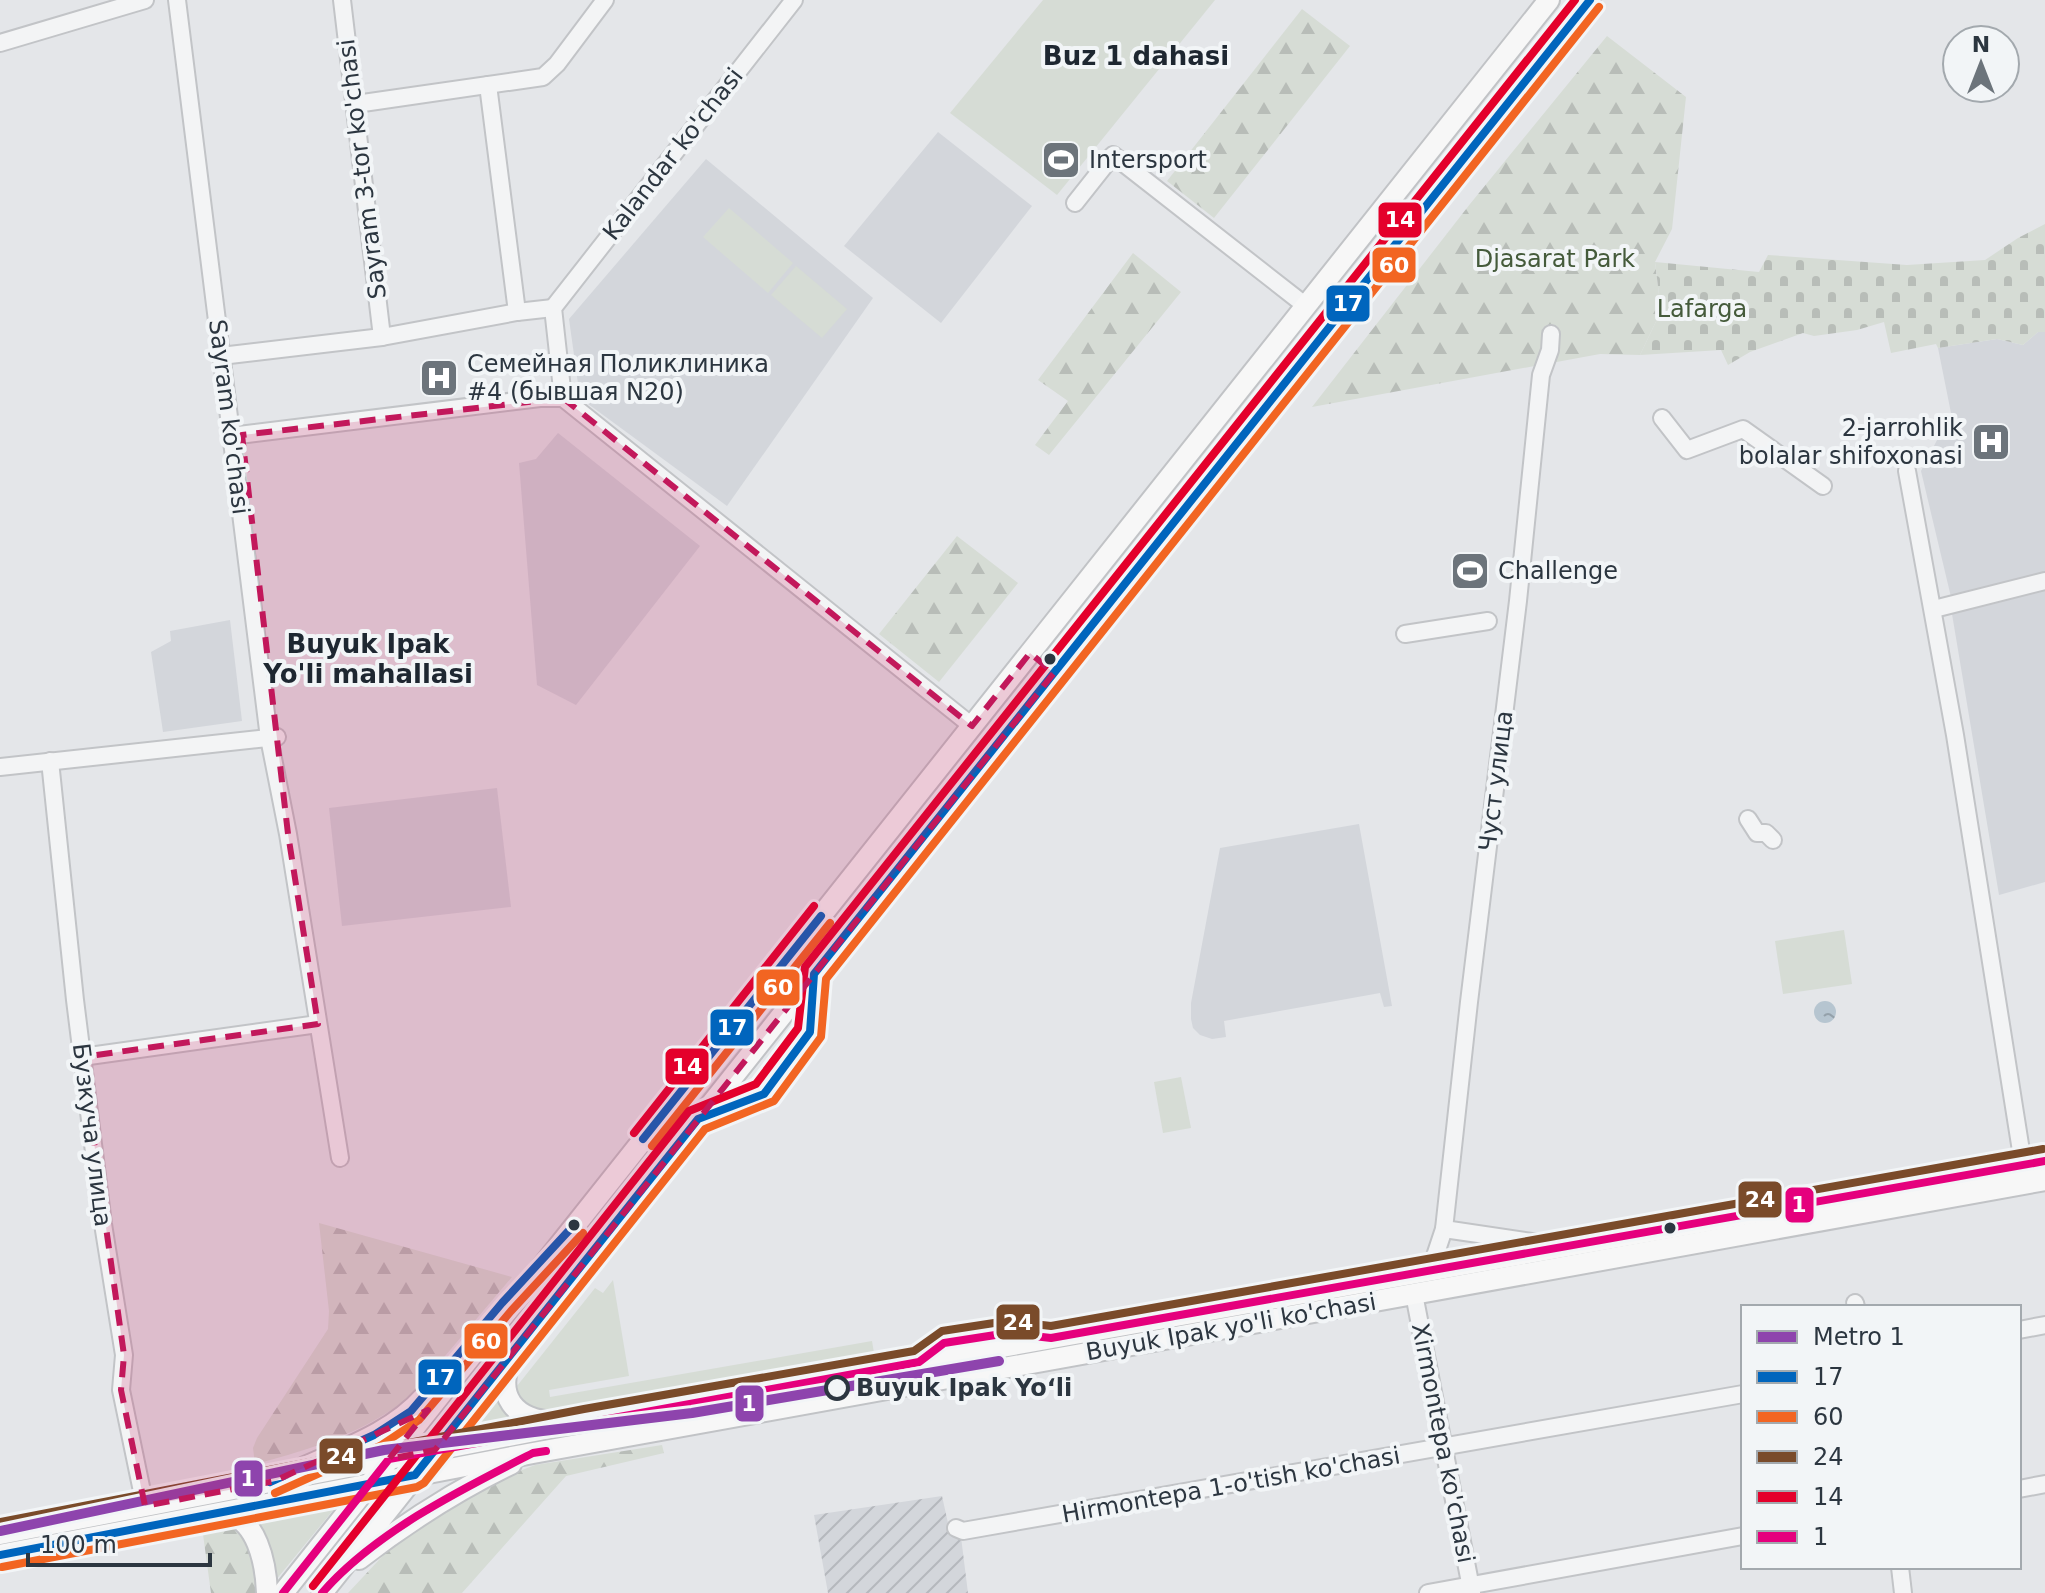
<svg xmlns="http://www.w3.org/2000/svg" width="2045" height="1593" font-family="'DejaVu Sans',sans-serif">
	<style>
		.built { fill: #d3d6db }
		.industrial { fill: url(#industrial-furrows) }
		.green { fill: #d6dcd5 }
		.forest { fill: url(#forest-firs) }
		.cemetery { fill: url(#cemetery-stones) }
		.water { fill: url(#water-ripples) }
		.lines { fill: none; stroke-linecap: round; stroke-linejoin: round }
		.minor-casing { stroke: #c2c4c7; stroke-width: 20 }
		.major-casing { stroke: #c1c3c6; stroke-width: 24 }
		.minor { stroke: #f3f4f5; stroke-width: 16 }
		.major { stroke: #f7f7f7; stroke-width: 20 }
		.bus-1-casing { stroke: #f2f5f7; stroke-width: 14 }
		.bus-2-casing { stroke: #f2f5f7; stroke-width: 14 }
		.bus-3-casing { stroke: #f2f5f7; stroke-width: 14 }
		.bus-4-casing { stroke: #f2f5f7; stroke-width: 14 }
		.bus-5-casing { stroke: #f2f5f7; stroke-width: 14 }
		.bus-1 { stroke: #0065bd; stroke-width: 8 }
		.bus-2 { stroke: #f26522; stroke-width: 8 }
		.bus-3 { stroke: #7a4b2a; stroke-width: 8 }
		.bus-4 { stroke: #e4002b; stroke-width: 8 }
		.bus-5 { stroke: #e5007d; stroke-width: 8 }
		.metro-1-casing { stroke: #f2f5f7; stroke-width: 16 }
		.metro-1 { stroke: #8e44ad; stroke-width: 10 }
		.marked { fill: #c2185b; fill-opacity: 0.2; stroke: #c2185b; stroke-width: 6; stroke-dasharray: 16 10; stroke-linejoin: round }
		.bus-dot { fill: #2c3640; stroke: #f2f5f7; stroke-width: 3 }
		.stop-dot { fill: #f2f5f7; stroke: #2c3640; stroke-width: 4 }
		.labels { text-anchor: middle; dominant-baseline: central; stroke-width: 8; stroke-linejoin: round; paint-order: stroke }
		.street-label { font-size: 24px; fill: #2c3640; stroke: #f2f5f7 }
		.poi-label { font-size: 24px; fill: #2c3640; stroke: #f2f5f7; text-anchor: start }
		.park-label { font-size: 24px; fill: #455b3b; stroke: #f2f5f7 }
		.stop-label { font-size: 24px; font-weight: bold; fill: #2c3640; stroke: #f2f5f7; text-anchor: start }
		.neighbourhood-label { font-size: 26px; font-weight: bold; fill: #1e2731; stroke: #f2f5f7 }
		.line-badge { stroke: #f2f5f7; stroke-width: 3 }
		.badge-label { font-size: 22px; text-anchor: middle; font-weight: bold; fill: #fff }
	</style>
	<defs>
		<pattern id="industrial-furrows" width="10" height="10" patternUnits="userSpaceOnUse" patternTransform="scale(2)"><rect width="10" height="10" fill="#d3d6db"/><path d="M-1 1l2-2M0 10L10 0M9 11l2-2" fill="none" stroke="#b5b8bd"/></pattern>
		<pattern id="forest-firs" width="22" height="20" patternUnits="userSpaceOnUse" patternTransform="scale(2)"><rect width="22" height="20" fill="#d6dcd5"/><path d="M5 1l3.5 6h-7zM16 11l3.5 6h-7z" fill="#b8bdb8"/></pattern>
		<pattern id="cemetery-stones" width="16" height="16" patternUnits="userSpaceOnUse" patternTransform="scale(2)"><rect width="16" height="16" fill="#d6dcd5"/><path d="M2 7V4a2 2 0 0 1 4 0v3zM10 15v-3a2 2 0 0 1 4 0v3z" fill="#b8bdb8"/></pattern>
		<pattern id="water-ripples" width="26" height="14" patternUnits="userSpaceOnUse" patternTransform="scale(2)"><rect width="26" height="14" fill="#b6c5d0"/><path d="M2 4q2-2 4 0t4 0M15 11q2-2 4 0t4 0" fill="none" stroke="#94a1aa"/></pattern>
	</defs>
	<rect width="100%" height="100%" fill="#e4e6e9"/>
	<g class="built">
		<polygon points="938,132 1032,206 941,323 844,246"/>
		<polygon points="706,159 873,298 727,506 580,398 569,319"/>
		<polygon points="2038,332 2045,332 2045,576 1951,597 1921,471 1951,413 1938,348 1997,339 2023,345"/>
		<polygon points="558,433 700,546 576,705 537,685 519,463 536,459"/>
		<polygon points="2045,589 2045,882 1999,895 1952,614"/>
		<polygon points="230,620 242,721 163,732 151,652 171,641 170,631"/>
		<polygon points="497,788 511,907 342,926 329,808"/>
		<polygon points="1359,824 1392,1006 1384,1007 1380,993 1224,1021 1226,1037 1212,1039 1200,1035 1193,1028 1191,1019 1191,1003 1220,848"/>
	</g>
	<polygon class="industrial" points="942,1496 950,1532 961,1537 968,1593 828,1593 814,1515"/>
	<g class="green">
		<polygon points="1043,0 1215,0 1057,195 950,113"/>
		<polygon points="729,208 793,263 768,293 703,237"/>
		<polygon points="796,266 847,309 822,338 771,295"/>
		<polygon points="1844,930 1852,984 1783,994 1775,941"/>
		<polygon points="1181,1077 1191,1128 1163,1133 1154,1082"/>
		<polygon points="613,1280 629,1376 549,1390 550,1397 872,1341 874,1353 544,1413 520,1401 517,1386 595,1288 603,1293"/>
		<polygon points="497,1400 509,1420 475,1426"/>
		<polygon points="339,1503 275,1581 265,1538 255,1518"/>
	</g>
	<g class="forest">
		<polygon points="1302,9 1350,46 1214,218 1167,181"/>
		<polygon points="1607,36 1686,97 1672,229 1655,262 1661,311 1640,355 1600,354 1312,407 1470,204"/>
		<polygon points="1133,253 1181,292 1049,455 1035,445 1068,401 1038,380"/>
		<polygon points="957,536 1018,583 939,682 879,634"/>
		<path d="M 319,1223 L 512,1277 L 412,1395 C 366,1432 313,1449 255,1464 L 253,1448 L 257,1438 L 328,1329 L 329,1311 Z"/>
		<polygon points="662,1445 664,1453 566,1476 462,1593 348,1593 392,1546 415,1527 504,1477 535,1465"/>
		<path d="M 222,1524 C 255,1529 254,1567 260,1593 L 211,1593 L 202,1527 Z"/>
	</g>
	<polygon class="cemetery" points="2045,224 2045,332 2038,332 2023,345 1997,339 1938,348 1936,344 1891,353 1884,322 1857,330 1814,336 1803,333 1750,352 1728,365 1721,350 1640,355 1661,311 1655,262 1759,272 1768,255 1907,265 1985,260 2018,238"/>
	<circle class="water" cx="1825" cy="1012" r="11"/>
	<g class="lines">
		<g class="minor-casing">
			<g id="minor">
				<polyline points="177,0 269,738 288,834 340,1158"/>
				<polyline points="342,0 382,337"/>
				<polyline points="0,43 145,0"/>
				<polyline points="488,85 517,312"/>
				<polyline points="356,104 543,77 557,64 605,0"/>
				<polyline points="1075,203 1113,155 1306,306"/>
				<polyline points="221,356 382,337 517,312 553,308"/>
				<polyline points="563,398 972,726"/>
				<polyline points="563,398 553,308 794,0"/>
				<polyline points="1662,418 1687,450 1743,429 1823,486"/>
				<polyline points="231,436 540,398 563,398"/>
				<polyline points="1907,471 1955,735 2025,1176"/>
				<polyline points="1934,609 2045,581"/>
				<polyline points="1405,634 1488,621"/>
				<polyline points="50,761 75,1000 103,1224 124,1355 121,1390 145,1506"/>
				<polyline points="0,767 277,737"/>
				<polyline points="1748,819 1757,833 1766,833 1773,840"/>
				<polyline points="82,1057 318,1024"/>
				<polyline points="1444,1229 1553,1245"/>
				<polyline points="1430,1271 1444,1229 1469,1002 1518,601 1541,375 1550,350 1551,334"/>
				<polyline points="1414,1294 1472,1593"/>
				<polyline points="1855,1303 1856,1307"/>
				<polyline points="2019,1330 2045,1325"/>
				<polyline points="2019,1489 2045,1484"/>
				<polyline points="956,1528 963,1531 1743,1394"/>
				<polyline points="1900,1567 1903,1593"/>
				<polyline points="1428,1593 1743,1536"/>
			</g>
		</g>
		<g class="major-casing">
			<g id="major">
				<path d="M 511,1358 C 495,1396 514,1420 554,1422"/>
				<path d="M 305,1467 C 347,1448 393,1432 424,1397"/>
				<path d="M 223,1513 C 257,1516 266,1564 267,1593"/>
				<polyline points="0,1534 586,1421 2045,1161"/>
				<polyline points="0,1555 533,1453 2045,1180"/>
				<path d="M 359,1559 C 407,1522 457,1490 511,1464"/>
				<polyline points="283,1593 1549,0"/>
				<polyline points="322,1593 1590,0"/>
			</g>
		</g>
		<use href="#minor" class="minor"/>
		<use href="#major" class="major"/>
		<g class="bus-1-casing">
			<g id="bus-1">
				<polyline points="643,1139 821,916"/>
				<polyline points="270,1482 374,1435 411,1411 502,1303 574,1225"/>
				<polyline points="0,1555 415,1475 698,1119 764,1094 810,1032 814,974 1590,0"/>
			</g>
		</g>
		<g class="bus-2-casing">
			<g id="bus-2">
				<polyline points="652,1146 830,923"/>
				<polyline points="275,1493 380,1446 419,1420 511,1311 583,1233"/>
				<polyline points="2,1567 417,1487 424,1483 705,1129 774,1101 821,1037 826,979 1599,7"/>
			</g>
		</g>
		<g class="bus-3-casing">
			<polyline id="bus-3" points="0,1522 584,1409 914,1351 942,1331 1007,1321 1051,1326 2043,1149"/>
		</g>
		<g class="bus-4-casing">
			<g id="bus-4">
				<polyline points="634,1133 814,906"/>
				<polyline points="313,1586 689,1111 756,1084 798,1028 805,967 1575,0"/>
			</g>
		</g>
		<g class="bus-5-casing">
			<g id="bus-5">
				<polyline points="283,1593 389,1459 919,1362 944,1343 1008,1333 1051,1338 2045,1161"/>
				<path d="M 322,1593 C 375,1532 462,1489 533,1453 L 546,1451"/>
			</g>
		</g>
		<use href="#bus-1" class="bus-1"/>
		<use href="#bus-2" class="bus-2"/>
		<use href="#bus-3" class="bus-3"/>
		<use href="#bus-4" class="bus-4"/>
		<use href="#bus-5" class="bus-5"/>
		<g class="metro-1-casing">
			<polyline id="metro-1" points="0,1531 384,1450 692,1413 999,1361"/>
		</g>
		<use href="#metro-1" class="metro-1"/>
	</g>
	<path class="marked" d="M 563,398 L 972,726 L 1030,653 L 1054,673 L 435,1450 L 389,1459 L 428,1410 L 275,1481 L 145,1506 L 121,1390 L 124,1355 L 82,1057 L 318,1024 L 288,834 L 242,435 Z"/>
	<defs>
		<g id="stadium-square" transform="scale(2)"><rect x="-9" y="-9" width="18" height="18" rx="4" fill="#6c747b" stroke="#f2f5f7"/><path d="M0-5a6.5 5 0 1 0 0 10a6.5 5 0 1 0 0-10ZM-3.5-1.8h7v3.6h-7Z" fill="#fff"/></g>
		<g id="hospital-square" transform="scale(2)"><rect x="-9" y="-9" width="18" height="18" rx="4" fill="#6c747b" stroke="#f2f5f7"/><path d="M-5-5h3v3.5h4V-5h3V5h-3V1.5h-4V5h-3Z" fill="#fff"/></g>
	</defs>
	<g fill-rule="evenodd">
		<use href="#stadium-square" x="1061" y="160"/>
		<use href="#hospital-square" x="439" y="378"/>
		<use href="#hospital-square" x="1991" y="442"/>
		<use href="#stadium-square" x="1470" y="571"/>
	</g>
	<g class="bus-dot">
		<circle cx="1050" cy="659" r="7"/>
		<circle cx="574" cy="1225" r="7"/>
		<circle cx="1670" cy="1228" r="7"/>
	</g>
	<circle class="stop-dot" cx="837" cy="1388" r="11"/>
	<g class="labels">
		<g class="street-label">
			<text transform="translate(673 154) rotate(-52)">Kalandar ko'chasi</text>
			<text transform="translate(362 169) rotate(-97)">Sayram 3-tor ko'chasi</text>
			<text transform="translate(229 417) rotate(83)">Sayram ko'chasi</text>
			<text transform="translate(1496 781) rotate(-83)">Чуст улица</text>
			<text transform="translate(92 1135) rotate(83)">Бузкуча улица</text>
			<text transform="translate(1231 1327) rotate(-10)">Buyuk Ipak yo'li ko'chasi</text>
			<text transform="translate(1443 1443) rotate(79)">Xirmontepa ko'chasi</text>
			<text transform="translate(1231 1485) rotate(-10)">Hirmontepa 1-o'tish ko'chasi</text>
		</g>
		<g class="poi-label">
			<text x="1089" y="160">Intersport</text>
			<text x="467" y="364">Семейная Поликлиника<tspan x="467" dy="28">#4 (бывшая N20)</tspan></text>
			<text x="1963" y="428" text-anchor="end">2-jarrohlik<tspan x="1963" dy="28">bolalar shifoxonasi</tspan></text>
			<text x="1498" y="571">Challenge</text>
		</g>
		<g class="park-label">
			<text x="1555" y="259">Djasarat Park</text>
			<text x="1702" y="309">Lafarga</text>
		</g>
		<g class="stop-label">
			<text x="856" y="1388">Buyuk Ipak Yoʻli</text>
		</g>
		<g class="neighbourhood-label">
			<text x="1136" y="56">Buz 1 dahasi</text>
			<text x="368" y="644">Buyuk Ipak<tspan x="368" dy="30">Yo'li mahallasi</tspan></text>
		</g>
	</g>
	<g class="line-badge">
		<rect x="1377" y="201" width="46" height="38" rx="8" fill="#e4002b"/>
		<rect x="1371" y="246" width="46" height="38" rx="8" fill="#f26522"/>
		<rect x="1325" y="284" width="46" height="39" rx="8" fill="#0065bd"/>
		<rect x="755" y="968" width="46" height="39" rx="8" fill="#f26522"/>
		<rect x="709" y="1008" width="46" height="39" rx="8" fill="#0065bd"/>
		<rect x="664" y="1047" width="46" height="39" rx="8" fill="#e4002b"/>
		<rect x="1737" y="1180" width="46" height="39" rx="8" fill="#7a4b2a"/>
		<rect x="1784" y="1186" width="31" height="38" rx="8" fill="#e5007d"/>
		<rect x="995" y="1303" width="46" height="38" rx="8" fill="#7a4b2a"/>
		<rect x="463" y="1322" width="46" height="38" rx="8" fill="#f26522"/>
		<rect x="417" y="1358" width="46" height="38" rx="8" fill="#0065bd"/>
		<rect x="734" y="1384" width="31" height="39" rx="8" fill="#8e44ad"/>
		<rect x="318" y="1437" width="46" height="38" rx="8" fill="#7a4b2a"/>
		<rect x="233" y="1459" width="31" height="39" rx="8" fill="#8e44ad"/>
	</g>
	<g class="badge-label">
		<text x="1400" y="227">14</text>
		<text x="1394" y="273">60</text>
		<text x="1348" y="311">17</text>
		<text x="778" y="995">60</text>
		<text x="732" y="1035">17</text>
		<text x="687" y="1074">14</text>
		<text x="1760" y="1207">24</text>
		<text x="1799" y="1212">1</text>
		<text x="1018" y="1330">24</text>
		<text x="486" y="1349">60</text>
		<text x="440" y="1385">17</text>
		<text x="749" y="1411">1</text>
		<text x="341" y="1464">24</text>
		<text x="248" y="1486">1</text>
	</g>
	<rect x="1741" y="1305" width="280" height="264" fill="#f2f5f7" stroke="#a3a9ae" stroke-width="2"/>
	<rect x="1757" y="1331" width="40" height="12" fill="#8e44ad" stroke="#a3a9ae" stroke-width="2"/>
	<text x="1813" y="1345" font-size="24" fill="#2c3640">Metro 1</text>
	<rect x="1757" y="1371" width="40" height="12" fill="#0065bd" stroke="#a3a9ae" stroke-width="2"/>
	<text x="1813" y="1385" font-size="24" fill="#2c3640">17</text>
	<rect x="1757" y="1411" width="40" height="12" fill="#f26522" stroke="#a3a9ae" stroke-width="2"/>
	<text x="1813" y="1425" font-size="24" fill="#2c3640">60</text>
	<rect x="1757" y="1451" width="40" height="12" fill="#7a4b2a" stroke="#a3a9ae" stroke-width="2"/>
	<text x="1813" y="1465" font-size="24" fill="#2c3640">24</text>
	<rect x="1757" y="1491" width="40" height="12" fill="#e4002b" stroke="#a3a9ae" stroke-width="2"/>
	<text x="1813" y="1505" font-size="24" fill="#2c3640">14</text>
	<rect x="1757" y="1531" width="40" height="12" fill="#e5007d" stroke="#a3a9ae" stroke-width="2"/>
	<text x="1813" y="1545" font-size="24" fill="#2c3640">1</text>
	<g transform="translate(1981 64)"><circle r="38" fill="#f2f5f7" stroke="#a3a9ae" stroke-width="2"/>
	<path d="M0-6L14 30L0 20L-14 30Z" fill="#6c747b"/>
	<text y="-12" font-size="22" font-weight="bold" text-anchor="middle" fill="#2c3640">N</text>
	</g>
	<path d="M28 1553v12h182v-12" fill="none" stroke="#2c3640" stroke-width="4"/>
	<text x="40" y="1553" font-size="24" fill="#2c3640" stroke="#f2f5f7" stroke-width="6" paint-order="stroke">100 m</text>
</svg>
